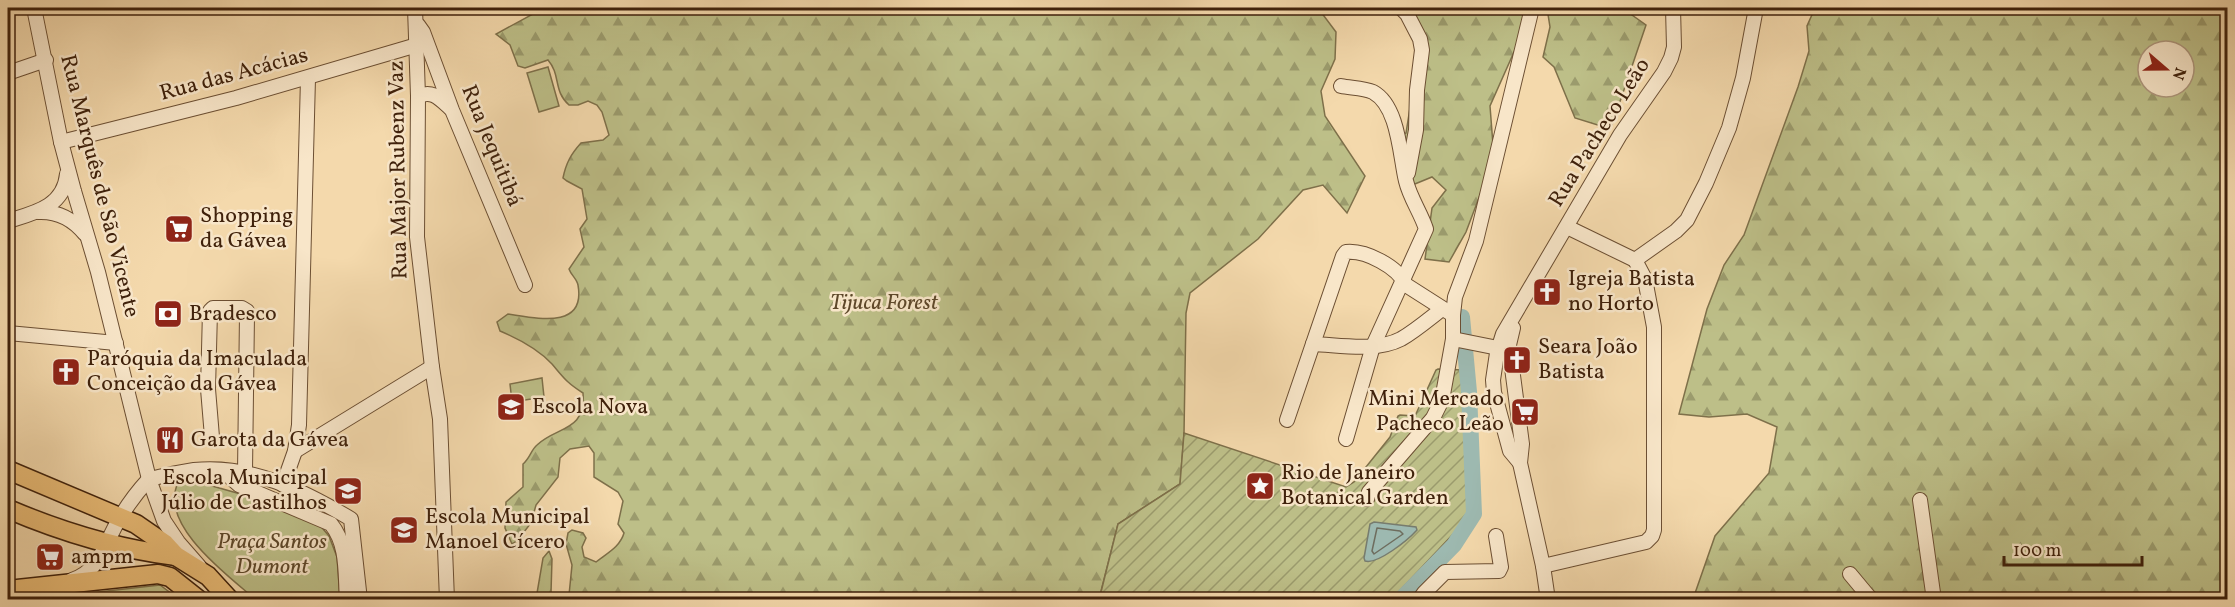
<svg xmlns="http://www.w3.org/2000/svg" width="2235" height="607" font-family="Vollkorn,serif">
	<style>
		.green { fill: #bdbf88; stroke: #7e704a; stroke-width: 1.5 }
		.forest { fill: url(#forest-firs); stroke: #7e704a; stroke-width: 1.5; fill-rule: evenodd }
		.garden { fill: url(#garden-furrows); stroke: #7e704a; stroke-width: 1.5 }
		.water { fill: #9db9b0; stroke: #777c6e; stroke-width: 1.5 }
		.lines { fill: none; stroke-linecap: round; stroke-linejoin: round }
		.shore { stroke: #6e6d5e; stroke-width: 1.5 }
		.river { stroke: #9db9b0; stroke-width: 16 }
		.minor-casing { stroke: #6c4f33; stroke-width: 16 }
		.major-casing { stroke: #3f210b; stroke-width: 21 }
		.minor { stroke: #f8e6c9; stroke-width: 14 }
		.major { stroke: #eabc76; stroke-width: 18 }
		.labels { text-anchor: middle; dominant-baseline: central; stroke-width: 5; stroke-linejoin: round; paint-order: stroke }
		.street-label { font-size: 22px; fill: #3f210b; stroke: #f8e6c9 }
		.poi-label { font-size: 22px; fill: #3f210b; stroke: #f8e6c9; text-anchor: start }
		.park-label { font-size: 22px; font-style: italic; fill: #5e482a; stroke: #f8e6c9 }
	</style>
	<defs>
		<pattern id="forest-firs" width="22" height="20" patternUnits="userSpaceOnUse" patternTransform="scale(1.5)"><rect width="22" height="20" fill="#bdbf88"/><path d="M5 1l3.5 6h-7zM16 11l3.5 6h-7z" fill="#9b9b6d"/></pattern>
		<pattern id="garden-furrows" width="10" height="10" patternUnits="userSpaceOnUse" patternTransform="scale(1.5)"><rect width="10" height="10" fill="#bdbf88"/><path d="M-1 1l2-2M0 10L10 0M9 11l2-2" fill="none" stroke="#9b9b6d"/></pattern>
	</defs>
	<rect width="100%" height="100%" fill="#f4d9ac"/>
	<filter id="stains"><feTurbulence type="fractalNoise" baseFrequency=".00333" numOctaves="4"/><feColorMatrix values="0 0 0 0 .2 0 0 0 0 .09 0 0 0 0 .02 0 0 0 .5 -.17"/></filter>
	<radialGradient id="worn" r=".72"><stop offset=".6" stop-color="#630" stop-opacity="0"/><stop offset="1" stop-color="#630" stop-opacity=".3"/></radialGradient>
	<g class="green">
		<polygon points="548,67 559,106 539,112 527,73"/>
		<polygon points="542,378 544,397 512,402 510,384"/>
		<path d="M 198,482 L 237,493 L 318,523 L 329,536 L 337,557 L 340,599 L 255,599 C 227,575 158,524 178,483 Z"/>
		<polygon points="160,585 172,594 169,599 36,599"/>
	</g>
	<g class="forest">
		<path d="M 544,8 L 1318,8 L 1336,32 L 1335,59 L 1321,91 L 1325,116 L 1365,176 L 1347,213 L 1323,185 L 1303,190 L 1258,239 L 1190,293 L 1186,313 L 1184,433 L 1180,484 L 1118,524 L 1099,599 L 536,599 L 543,558 L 549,551 L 552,559 L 551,593 L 562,598 L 569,595 L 572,565 L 566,544 L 568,533 L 572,530 L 583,533 L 586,538 L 582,547 L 584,557 L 596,562 C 607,553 620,547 624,533 L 618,524 L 623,501 L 618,492 L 594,477 L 594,453 L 589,446 L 570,449 L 560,458 L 558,477 L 536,505 L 531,523 L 517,541 L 512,544 L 505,528 L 506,502 L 523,487 L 523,464 C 530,458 531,450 537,445 C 557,426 586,432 583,393 C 566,382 564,378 552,364 C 538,349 519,339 500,331 L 497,322 L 508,314 C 536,318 586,330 578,285 C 577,279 571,275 569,269 L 584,247 L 580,229 L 587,219 L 582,189 L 567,181 L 563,178 C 566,163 571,154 581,143 L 603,140 L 609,135 L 602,112 L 597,105 L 588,101 L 578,105 L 569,105 C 553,91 561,75 548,60 L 525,68 L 518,66 L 510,45 L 496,34 Z"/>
		<polygon points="1400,8 1531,8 1518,43 1490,106 1494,158 1466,232 1449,262 1425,259 1432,208 1446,190 1432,177 1410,186 1393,140 1406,133 1420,45"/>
		<polygon points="1547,8 1622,8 1646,25 1612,125 1601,126 1575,118 1554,67 1543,57 1550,27"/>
		<path d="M 1815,8 L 2227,8 L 2227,599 L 1693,599 L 1715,536 L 1769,473 L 1777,427 L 1747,414 L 1709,417 L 1679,414 L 1707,309 L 1724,265 L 1744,235 L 1798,87 L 1809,51 L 1807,26 ZM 2148,51 L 2184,51 L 2184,87 L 2148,87 Z"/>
	</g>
	<polygon class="garden" points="1438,369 1464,370 1469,441 1471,515 1392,599 1099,600 1118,524 1180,484 1184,433 1346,487 1354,482 1390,437 1398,416 1400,415 1415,416 1436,370"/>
	<path class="water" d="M 1374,522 L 1416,527 L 1417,530 C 1408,540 1377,565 1365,561 L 1364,558 L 1370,524 Z"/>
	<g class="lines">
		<polygon class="shore" points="1377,528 1400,531 1403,534 1374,554 1372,551"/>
		<polyline class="river" points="1400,600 1454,545 1474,514 1469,392 1462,317"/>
		<g class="minor-casing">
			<g id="minor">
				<polyline points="34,8 61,142 74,191 98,272 149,479 164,521 178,542 199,566"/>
				<polyline points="415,8 418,96 417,237 432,367 440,419 447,600"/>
				<polyline points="1401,8 1407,14 1420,39 1422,50 1417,90 1416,130 1408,173"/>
				<polyline points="418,25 423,32 452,110 525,285"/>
				<polyline points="8,73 46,60"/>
				<path d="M 1341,86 C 1351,88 1364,88 1373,92 C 1399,106 1400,157 1406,181 C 1410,198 1421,213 1426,229 L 1373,346 L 1346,439"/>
				<path d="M 418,96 C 433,90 439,98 450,108"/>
				<polyline points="61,142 236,98 417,45"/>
				<path d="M 38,212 C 58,211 73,219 85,234"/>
				<path d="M 8,221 C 34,213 64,207 67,174"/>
				<polyline points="1567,227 1635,260"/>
				<polyline points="1635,260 1676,231 1687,220 1706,183 1729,128 1743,78 1756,8"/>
				<polyline points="1453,315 1455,297 1476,241 1532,8"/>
				<polyline points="1513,328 1509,345 1522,444 1520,463 1543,566 1548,600"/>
				<polyline points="8,333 116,343"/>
				<polyline points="1453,339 1498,348"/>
				<path d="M 1313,344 C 1340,345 1376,352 1401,339 C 1415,331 1429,319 1442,309"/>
				<path d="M 1287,420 L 1343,256 L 1346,252 C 1366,250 1398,267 1406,285 L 1453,315 L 1453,339 L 1442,400 L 1433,418 L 1369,492 L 1367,499"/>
				<polyline points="212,437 208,389 210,311 213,308 242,308 247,311 247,314 245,472"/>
				<polyline points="295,451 432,367"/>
				<polyline points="1520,463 1510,451 1494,392 1493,380 1497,353 1503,334 1620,135 1664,72 1671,58 1674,47 1673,8"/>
				<path d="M 223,471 L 239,485 L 331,524 C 348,545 345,573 347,600"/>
				<polyline points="283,485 295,451 299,425 308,78"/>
				<polyline points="1920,500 1934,600"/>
				<polyline points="1543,566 1646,542 1652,536 1654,530 1654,327 1645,279 1635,260"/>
				<polyline points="1850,574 1870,598 1874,600"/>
				<path d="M 72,580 C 102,570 105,541 120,518 C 128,504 138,491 149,479 C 164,476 179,472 194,470 C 251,464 304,491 351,519 L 360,600"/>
				<polyline points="1419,600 1424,593 1445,572 1499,571 1501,567 1496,536"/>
			</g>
		</g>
		<g class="major-casing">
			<g id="major">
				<polyline points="8,470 136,524 165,544 176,556 208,576 230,600"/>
				<path d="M 8,509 C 62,532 117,549 176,556"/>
				<polyline points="8,590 158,574 170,577 199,600"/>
			</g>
		</g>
		<use href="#minor" class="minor"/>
		<use href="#major" class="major"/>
	</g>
	<defs>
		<g id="supermarket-square" transform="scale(1.5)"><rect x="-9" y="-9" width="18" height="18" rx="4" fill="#8f2418" stroke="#f8e6c9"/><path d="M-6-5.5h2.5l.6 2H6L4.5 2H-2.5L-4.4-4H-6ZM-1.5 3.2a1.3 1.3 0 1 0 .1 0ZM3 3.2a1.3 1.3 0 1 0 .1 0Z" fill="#fff"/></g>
		<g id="church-square" transform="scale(1.5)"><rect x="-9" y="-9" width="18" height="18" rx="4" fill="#8f2418" stroke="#f8e6c9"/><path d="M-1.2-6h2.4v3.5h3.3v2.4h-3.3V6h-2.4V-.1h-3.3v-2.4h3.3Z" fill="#fff"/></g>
		<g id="bank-square" transform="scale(1.5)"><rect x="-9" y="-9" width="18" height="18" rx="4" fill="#8f2418" stroke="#f8e6c9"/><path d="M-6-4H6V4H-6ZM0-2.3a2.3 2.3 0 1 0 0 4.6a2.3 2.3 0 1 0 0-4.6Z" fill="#fff"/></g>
		<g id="school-square" transform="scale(1.5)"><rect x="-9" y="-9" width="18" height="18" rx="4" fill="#8f2418" stroke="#f8e6c9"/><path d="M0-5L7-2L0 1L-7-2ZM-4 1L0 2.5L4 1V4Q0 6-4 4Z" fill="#fff"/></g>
		<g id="restaurant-square" transform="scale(1.5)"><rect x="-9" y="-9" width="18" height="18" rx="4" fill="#8f2418" stroke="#f8e6c9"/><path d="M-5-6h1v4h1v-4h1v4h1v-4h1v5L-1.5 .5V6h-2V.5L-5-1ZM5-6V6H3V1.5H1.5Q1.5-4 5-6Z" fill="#fff"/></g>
		<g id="sight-square" transform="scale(1.5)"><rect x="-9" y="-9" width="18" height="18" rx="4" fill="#8f2418" stroke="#f8e6c9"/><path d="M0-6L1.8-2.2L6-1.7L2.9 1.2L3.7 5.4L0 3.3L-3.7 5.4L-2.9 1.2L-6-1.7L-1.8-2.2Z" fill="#fff"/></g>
	</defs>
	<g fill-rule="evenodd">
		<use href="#supermarket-square" x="179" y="229"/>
		<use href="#church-square" x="1547" y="292"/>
		<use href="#bank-square" x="168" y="314"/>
		<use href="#church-square" x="1517" y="360"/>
		<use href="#church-square" x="66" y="372"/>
		<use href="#school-square" x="511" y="407"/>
		<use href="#supermarket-square" x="1525" y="412"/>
		<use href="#restaurant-square" x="170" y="440"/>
		<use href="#sight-square" x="1260" y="486"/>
		<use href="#school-square" x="348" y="491"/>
		<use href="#school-square" x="404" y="530"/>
		<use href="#supermarket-square" x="50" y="557"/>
	</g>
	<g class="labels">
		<g class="street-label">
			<text transform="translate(234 75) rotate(-15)">Rua das Acácias</text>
			<text transform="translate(1600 133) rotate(-58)">Rua Pacheco Leão</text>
			<text transform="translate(491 146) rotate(68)">Rua Jequitibá</text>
			<text transform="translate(399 170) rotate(-91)">Rua Major Rubenz Vaz</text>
			<text transform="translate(99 186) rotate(76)">Rua Marquês de São Vicente</text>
		</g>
		<g class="poi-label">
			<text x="200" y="216">Shopping<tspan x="200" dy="25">da Gávea</tspan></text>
			<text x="1568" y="279">Igreja Batista<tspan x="1568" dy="25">no Horto</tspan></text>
			<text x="189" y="314">Bradesco</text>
			<text x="1538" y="347">Seara João<tspan x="1538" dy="25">Batista</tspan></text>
			<text x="87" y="359">Paróquia da Imaculada<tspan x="87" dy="25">Conceição da Gávea</tspan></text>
			<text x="1504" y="399" text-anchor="end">Mini Mercado<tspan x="1504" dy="25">Pacheco Leão</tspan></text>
			<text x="532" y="407">Escola Nova</text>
			<text x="191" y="440">Garota da Gávea</text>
			<text x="1281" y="473">Rio de Janeiro<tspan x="1281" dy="25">Botanical Garden</tspan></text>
			<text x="327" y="478" text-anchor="end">Escola Municipal<tspan x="327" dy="25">Júlio de Castilhos</tspan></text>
			<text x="425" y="517">Escola Municipal<tspan x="425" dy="25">Manoel Cícero</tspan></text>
			<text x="71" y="557">ampm</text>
		</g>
		<g class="park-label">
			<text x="884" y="303">Tijuca Forest</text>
			<text x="272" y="542">Praça Santos<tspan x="272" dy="25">Dumont</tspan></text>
		</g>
	</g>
	<rect width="2235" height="607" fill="none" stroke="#f4d9ac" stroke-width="30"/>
	<rect x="9" y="9" width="2217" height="589" fill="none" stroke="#3f210b" stroke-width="3"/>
	<rect x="15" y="15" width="2205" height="577" fill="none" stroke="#3f210b" stroke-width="1.5"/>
	<g transform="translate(2166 69) rotate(110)"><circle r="28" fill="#f8e6c9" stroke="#ae977d" stroke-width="1.5"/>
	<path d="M0-4.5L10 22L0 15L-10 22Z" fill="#8f2418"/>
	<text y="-9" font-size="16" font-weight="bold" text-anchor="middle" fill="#3f210b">N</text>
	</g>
	<path d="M2004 556v9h138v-9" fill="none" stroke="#3f210b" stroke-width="3"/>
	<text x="2013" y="556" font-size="18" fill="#3f210b" stroke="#f8e6c9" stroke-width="4.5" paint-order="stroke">100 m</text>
	<rect width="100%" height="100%" filter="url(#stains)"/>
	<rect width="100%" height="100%" fill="url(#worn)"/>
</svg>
